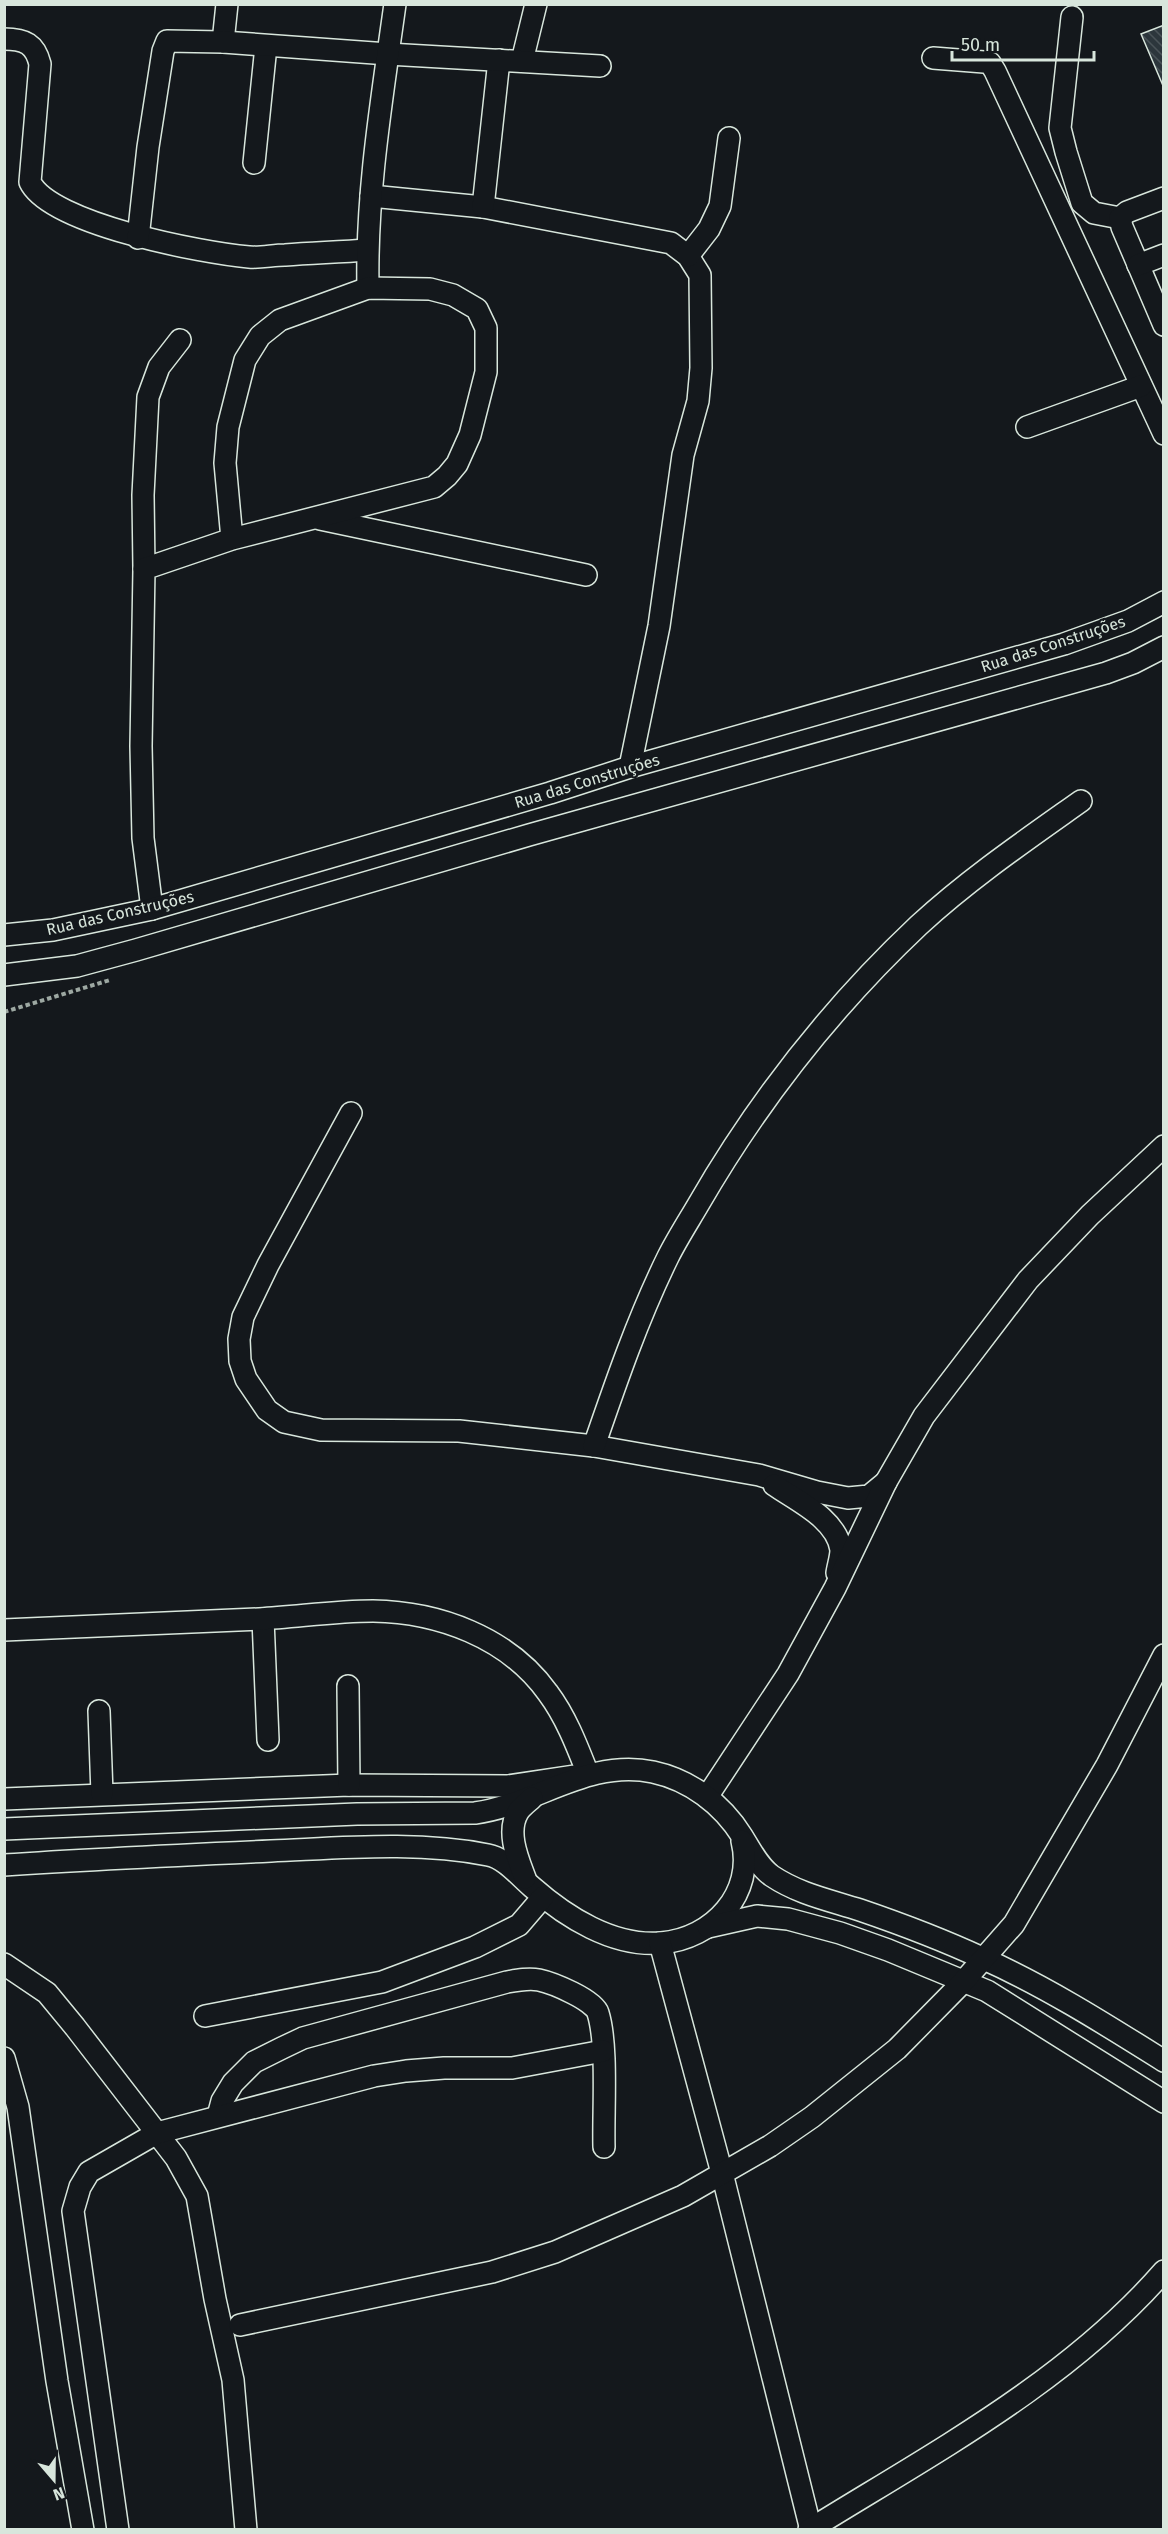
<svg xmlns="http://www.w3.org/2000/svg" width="1168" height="2534" font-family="'Fira Sans',sans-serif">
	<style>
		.building { fill: url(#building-back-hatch); stroke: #d8e6dc; stroke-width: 1.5 }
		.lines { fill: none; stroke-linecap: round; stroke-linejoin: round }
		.minor-casing { stroke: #d8e6dc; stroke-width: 24 }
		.path { stroke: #9da8a2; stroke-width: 4; stroke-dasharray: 4.5 3; stroke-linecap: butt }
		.minor { stroke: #14181c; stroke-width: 21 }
		.labels { text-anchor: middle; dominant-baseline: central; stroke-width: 4.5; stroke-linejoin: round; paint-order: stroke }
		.street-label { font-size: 16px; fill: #d8e6dc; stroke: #14181c }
	</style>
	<defs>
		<pattern id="building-back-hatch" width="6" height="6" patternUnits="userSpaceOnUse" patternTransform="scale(1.5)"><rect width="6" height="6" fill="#2c363c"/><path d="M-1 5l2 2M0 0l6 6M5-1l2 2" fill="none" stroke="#4a5358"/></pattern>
	</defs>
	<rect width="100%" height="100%" fill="#14181c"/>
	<polygon class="building" points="1164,25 1164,88 1141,34"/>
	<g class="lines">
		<g class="minor-casing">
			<g id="minor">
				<polyline points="1072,17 1060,128 1066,152 1082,203 1094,213 1120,218"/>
				<path d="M 4,39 C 25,39 35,44 40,64 L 30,182 C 50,224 203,253 249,257 C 261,258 273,255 285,255 C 313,253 340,252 367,250"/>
				<polyline points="223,42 227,4"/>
				<polyline points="933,58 984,62 990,63 995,71 1164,434"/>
				<polyline points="522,61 536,4"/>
				<polyline points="254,163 266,46"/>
				<polyline points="371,196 483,207 671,243 688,256 700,275 701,368 698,401 683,455 659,626 630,767"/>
				<polyline points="1164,198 1127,212 1120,218 1122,227 1164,325"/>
				<polyline points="483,207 499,60"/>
				<polyline points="138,238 148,147 163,51 167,41 223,42 388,54 600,66"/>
				<polyline points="688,256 709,229 720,206 729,138"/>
				<polyline points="1138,265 1164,255"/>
				<path d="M 368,288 C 366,193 382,98 395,4"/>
				<polyline points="1027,427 1141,386"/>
				<polyline points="320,519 586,575"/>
				<polyline points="144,569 143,495 148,397 159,367 180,340"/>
				<polyline points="152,909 143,838 141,746 144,569 232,539 434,487 447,476 457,464 470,435 486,372 486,328 477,309 453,295 430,289 368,288 280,320 260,336 245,360 228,427 225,463 232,539"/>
				<polyline points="4,935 53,930 152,909 550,793 630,767 1064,644 1128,621 1164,602"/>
				<polyline points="4,975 77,966 136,950 529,835 1106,673 1133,663 1164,647"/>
				<polyline points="351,1113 268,1265 243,1317 239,1339 240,1361 246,1379 267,1410 284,1422 321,1430 459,1431 594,1446 759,1475 817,1492 848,1498 869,1496 886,1482"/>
				<path d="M 594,1446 C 616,1382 638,1318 668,1257 C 677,1239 688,1222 698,1205 C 757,1103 833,1006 919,925 C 969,879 1026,840 1081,801"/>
				<path d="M 774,1485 C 797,1501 837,1519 841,1550 C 841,1557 838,1566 837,1573"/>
				<polyline points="263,1619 268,1740"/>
				<path d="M 4,1630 C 89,1627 174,1623 259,1619 C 297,1617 335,1611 373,1611 C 438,1612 508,1637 548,1693 C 566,1717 577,1746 588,1774 L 508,1786 L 349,1785 L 4,1799"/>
				<polyline points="348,1686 349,1785"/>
				<polyline points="99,1711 102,1794"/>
				<polyline points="707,1797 788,1674 835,1588 886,1482 924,1416 1028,1280 1090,1215 1164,1146"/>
				<path d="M 4,1829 L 357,1814 L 475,1813 C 536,1805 588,1758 653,1772 C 690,1780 722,1804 742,1836 C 750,1849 759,1867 772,1876 C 799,1894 829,1900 860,1910 C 901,1924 943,1940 982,1958 C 1045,1986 1105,2024 1164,2061"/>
				<path d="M 4,1865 C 93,1859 182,1855 271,1851 C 343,1848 417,1841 488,1855 C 505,1858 519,1876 532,1887 C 566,1917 613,1947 661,1943 C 713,1939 755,1893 742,1841"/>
				<path d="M 525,1878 C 518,1859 506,1832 518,1812 C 521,1807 528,1802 532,1798"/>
				<polyline points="708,1927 757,1916 788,1919 840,1933 888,1950 987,1991 1164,2102"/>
				<polyline points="660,1943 722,2173 811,2530"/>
				<polyline points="4,1964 47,1993 75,2027 176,2158 197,2196 215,2299 233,2380 246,2530"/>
				<polyline points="205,2016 382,1982 475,1947 519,1925 543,1897"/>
				<polyline points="4,2058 18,2107 57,2381 83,2530"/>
				<path d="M 218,2116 L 222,2101 L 233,2083 L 254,2062 L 282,2048 L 303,2038 L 507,1982 C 518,1980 529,1978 539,1980 C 553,1983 594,2000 598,2013 C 608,2045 603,2111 604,2147"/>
				<polyline points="240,2325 492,2272 555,2252 683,2196 770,2146 812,2117 897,2049 963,1982 1014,1924 1107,1765 1164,1655"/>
				<polyline points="118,2530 73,2211 80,2187 89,2172 157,2133 374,2076 406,2071 444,2068 512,2068 603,2051"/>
				<path d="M 809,2530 C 933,2453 1067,2382 1164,2271"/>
			</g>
		</g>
		<polyline class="path" points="4,1012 110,980"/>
		<use href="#minor" class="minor"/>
	</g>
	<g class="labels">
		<g class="street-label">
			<text transform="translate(1053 644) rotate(-18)">Rua das Construções</text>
			<text transform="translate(587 781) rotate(-17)">Rua das Construções</text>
			<text transform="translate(120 913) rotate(-13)">Rua das Construções</text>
		</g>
	</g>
	<rect width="1168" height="2534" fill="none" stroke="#d8e6dc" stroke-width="12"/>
	<g transform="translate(54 2480) rotate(160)" stroke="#14181c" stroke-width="4.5" paint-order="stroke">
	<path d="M0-4.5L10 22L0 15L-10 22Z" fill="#d8e6dc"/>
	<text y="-9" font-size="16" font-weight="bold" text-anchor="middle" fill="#d8e6dc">N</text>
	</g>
	<path d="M952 51v9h142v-9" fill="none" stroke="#d8e6dc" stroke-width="3"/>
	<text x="961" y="51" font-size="18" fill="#d8e6dc" stroke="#14181c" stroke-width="4.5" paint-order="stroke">50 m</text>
</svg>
